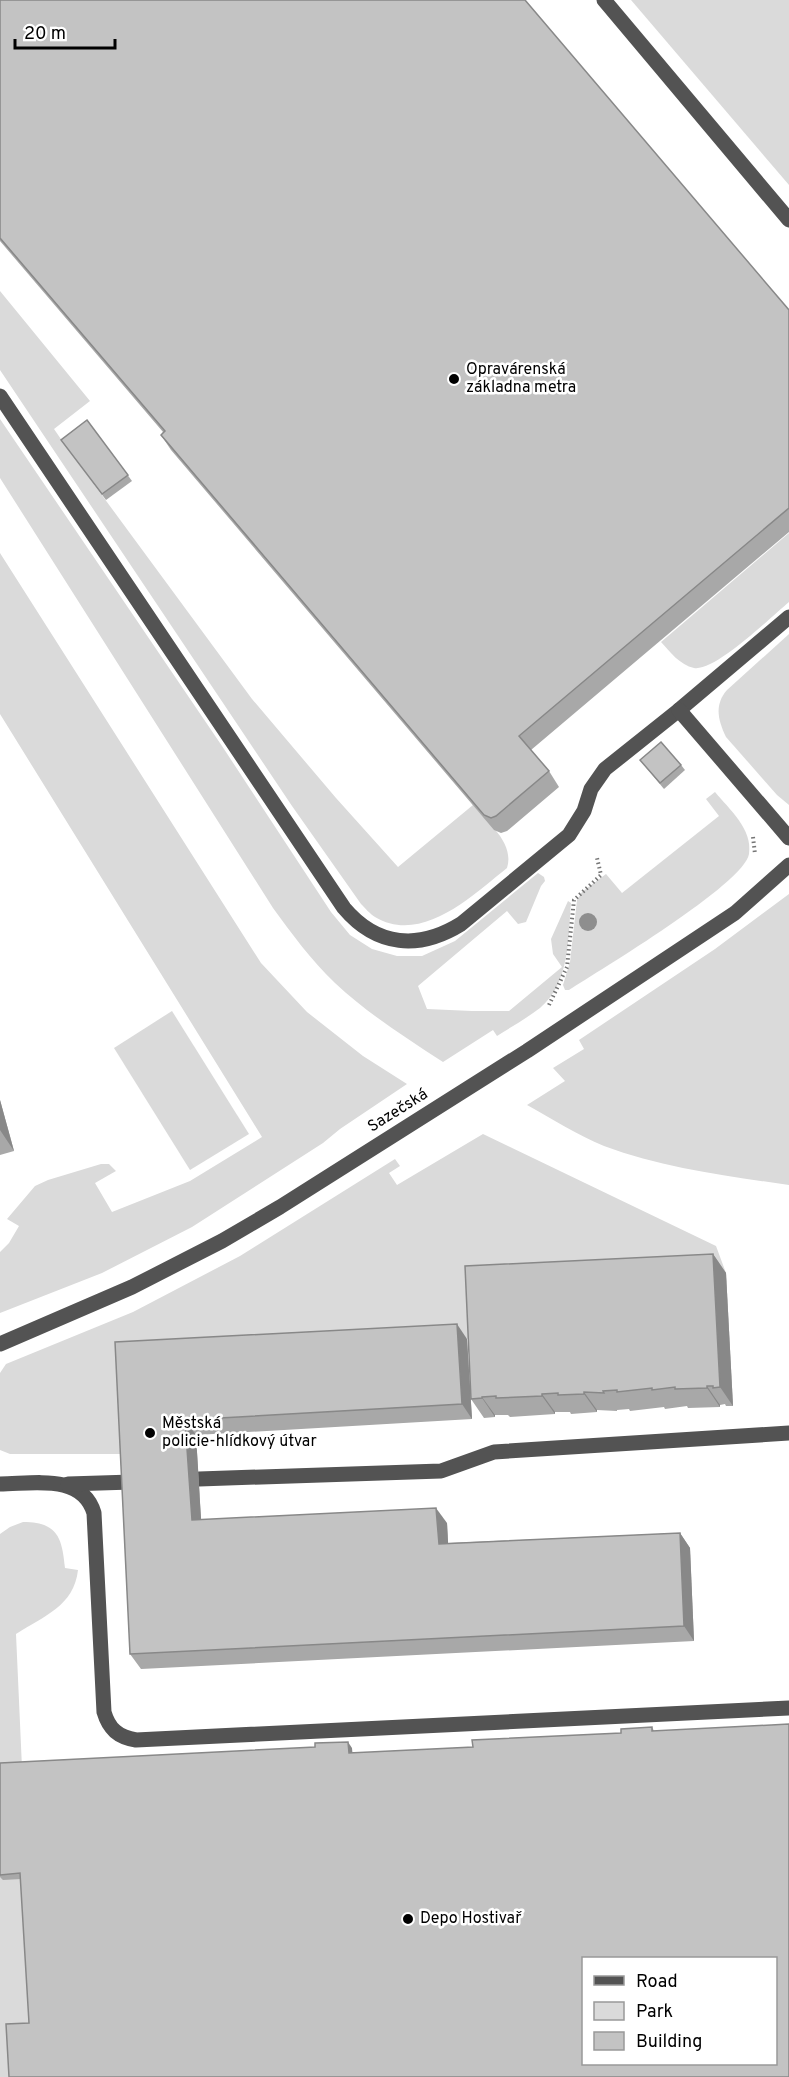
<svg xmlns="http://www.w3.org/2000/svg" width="789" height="2077" font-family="Overpass,sans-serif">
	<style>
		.green { fill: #dadada }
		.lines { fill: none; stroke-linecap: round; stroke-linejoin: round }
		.path { stroke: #757575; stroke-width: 4; stroke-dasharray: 1.5 3; stroke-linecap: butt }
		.minor { stroke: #535353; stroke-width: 15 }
		.tree { fill: #8e8e8e }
		.wall { fill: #a8a8a8 }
		.shaded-wall { fill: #888 }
		.building { fill: #c3c3c3; stroke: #888; stroke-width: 1.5; fill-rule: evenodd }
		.poi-dot { fill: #000; stroke: #fff; stroke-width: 2 }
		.labels { text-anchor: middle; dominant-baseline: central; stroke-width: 5; stroke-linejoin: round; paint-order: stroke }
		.poi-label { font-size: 16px; fill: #000; stroke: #fff; text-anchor: start }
		.street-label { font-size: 16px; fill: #000; stroke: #fff }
	</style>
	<rect width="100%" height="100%" fill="#fff"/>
	<g class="green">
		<polygon points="631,0 789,0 789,185"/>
		<path d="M 0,291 L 90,401 L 54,429 L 65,445 L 252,699 L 336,798 L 398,867 L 473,805 C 487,822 515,843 507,868 C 473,895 422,945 375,917 C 370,914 365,908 361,904 L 292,806 L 0,370 Z"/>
		<path d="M 0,419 L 222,746 L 331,912 L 350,935 L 372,949 L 397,956 L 422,956 L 455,941 L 538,873 L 544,877 L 545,881 L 541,886 L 526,922 L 518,924 L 507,911 L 418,986 L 427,1009 L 472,1011 L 509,1011 L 562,967 L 553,954 L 551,939 L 568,901 L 571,903 C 568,938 570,983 540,1008 C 527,1018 511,1027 497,1036 L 493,1030 L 443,1062 C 406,1038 367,1013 335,983 C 311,960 292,934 273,908 L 0,478 Z"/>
		<path d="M 789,533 L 789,602 C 771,617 715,672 694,668 C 680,665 670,652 661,642 Z"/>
		<polygon points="0,553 261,963 307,1012 363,1056 407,1084 340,1129 323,1143 192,1227 102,1273 0,1313 0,1252 9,1243 19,1226 7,1219 35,1186 48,1180 101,1164 109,1164 116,1171 95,1183 112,1212 190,1181 262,1137 0,714"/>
		<path d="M 789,634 L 789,805 L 777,795 L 726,737 C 718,720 714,705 727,690 Z"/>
		<path d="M 715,792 C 729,809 753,829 749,854 C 744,884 600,970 569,990 L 565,990 L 563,985 L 570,962 L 577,900 L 582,892 L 606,874 L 622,893 L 719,816 L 706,799 Z"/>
		<path d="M 789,894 L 789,1185 C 727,1176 663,1168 604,1146 C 578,1135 552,1119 527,1105 L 565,1081 L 553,1068 L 584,1049 L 579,1040 L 715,949 Z"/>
		<polygon points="172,1011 249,1134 190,1170 114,1048"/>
		<polygon points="483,1134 716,1246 726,1273 478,1285 480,1338 126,1357 131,1454 10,1454 0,1450 0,1373 6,1364 133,1312 240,1256 395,1159 400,1166 389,1173 397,1185"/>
		<path d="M 23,1522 C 58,1522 62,1538 65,1568 L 78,1570 C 74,1606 44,1616 16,1634 L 22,1768 L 0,1769 L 0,1534 L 10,1527 Z"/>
		<polygon points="0,1834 24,1879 33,2028 13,2077 0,2077"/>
	</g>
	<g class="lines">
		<g class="path">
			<polyline points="753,837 755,854"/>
			<polyline points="549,1005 567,967 574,900 601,875 597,858"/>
		</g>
		<g class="minor">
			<polyline points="604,0 789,220"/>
			<path d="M 0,396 L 344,908 C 377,947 419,950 461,924 L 569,835 L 584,811 L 591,789 L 605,769 L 679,710 L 789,617"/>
			<polyline points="679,710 789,838"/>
			<polyline points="0,1344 132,1287 222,1241 280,1207 527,1051 735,913 789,865"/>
			<polyline points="199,1479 441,1471 494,1452 789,1433"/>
			<path d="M 0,1484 C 33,1484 82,1473 94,1513 L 104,1712 C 109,1729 118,1737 136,1740 L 789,1708"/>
			<polyline points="68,1484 132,1482"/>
		</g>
	</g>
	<circle class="tree" cx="588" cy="922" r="9"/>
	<g class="wall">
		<polygon points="0,0 789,310 789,532 531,750 549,771 559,787 507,831 501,833 494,830 171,450 161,435 163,432 0,241"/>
		<polygon points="87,420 132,481 106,500 61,440"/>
		<polygon points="640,760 681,765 685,770 664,789"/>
		<polygon points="0,1100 14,1151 0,1155"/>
		<polygon points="713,1254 726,1273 733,1406 726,1406 725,1404 720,1405 720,1407 688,1408 687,1406 665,1409 664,1407 630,1411 629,1409 617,1410 617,1411 597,1410 597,1412 571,1414 570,1412 555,1412 555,1414 510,1417 508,1415 495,1415 495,1417 484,1418 471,1399"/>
		<polygon points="467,1339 472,1419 196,1435 201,1520 447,1523 448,1543 680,1533 690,1548 694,1641 141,1669 130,1654 115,1342"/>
		<polygon points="652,1727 654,1731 29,2023 21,1879 3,1880 0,1877 0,1763 352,1748 352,1753 473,1747 621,1733"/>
	</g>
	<g class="shaded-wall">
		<polygon points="0,1100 14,1151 0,1130"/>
		<polygon points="713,1254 726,1273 733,1406 720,1387"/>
		<polygon points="457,1324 467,1339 472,1419 462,1404"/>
		<polygon points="707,1386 720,1405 720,1407 707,1388"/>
		<polygon points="584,1392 597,1410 597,1412 584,1394"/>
		<polygon points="542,1394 555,1412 555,1414 542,1396"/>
		<polygon points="482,1397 495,1415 495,1417 482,1398"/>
		<polygon points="185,1420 196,1435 202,1535 192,1520"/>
		<polygon points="436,1508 447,1523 449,1559 439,1544"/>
		<polygon points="680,1533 690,1548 694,1641 684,1626"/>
		<polygon points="348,1742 352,1748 353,1759 349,1753"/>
	</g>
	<g class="building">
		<polygon points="0,0 525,0 789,310 789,508 519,736 549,771 496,816 491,818 484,815 161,435 165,431 0,238"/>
		<polygon points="87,420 128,475 102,494 61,440"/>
		<polygon points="661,742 681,765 660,783 640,760"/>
		<polygon points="713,1254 720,1387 713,1388 713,1386 707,1386 707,1388 675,1389 675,1387 652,1390 652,1388 617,1392 617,1390 603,1391 604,1393 584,1392 584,1394 558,1395 558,1393 542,1394 542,1396 496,1398 496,1396 482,1397 482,1398 471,1399 465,1266"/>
		<polygon points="457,1324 462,1404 185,1420 192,1520 436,1508 439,1544 680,1533 684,1626 130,1654 115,1342"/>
		<path d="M 789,1724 L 789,2077 L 9,2077 L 6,2024 L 29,2023 L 20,1873 L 0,1875 L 0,1763 L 315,1747 L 315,1743 L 348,1742 L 349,1753 L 473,1747 L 472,1740 L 621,1733 L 621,1729 L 652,1727 L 652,1731 ZM 584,1959 L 776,1959 L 776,2064 L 584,2064 Z"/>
	</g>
	<g class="poi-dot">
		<circle cx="454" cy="379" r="6"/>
		<circle cx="150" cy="1433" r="6"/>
		<circle cx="408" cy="1919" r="6"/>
	</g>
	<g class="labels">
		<g class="poi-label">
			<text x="466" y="370">Opravárenská<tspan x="466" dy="18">základna metra</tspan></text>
			<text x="162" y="1424">Městská<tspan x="162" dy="18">policie-hlídkový útvar</tspan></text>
			<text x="420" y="1919">Depo Hostivař</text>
		</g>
		<g class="street-label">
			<text transform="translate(398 1111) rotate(-32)">Sazečská</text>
		</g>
	</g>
	<rect x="582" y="1957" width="195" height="108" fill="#ffffff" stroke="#999999" stroke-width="1.5"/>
	<rect x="594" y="1976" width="30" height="9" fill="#535353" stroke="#999999" stroke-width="1.5"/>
	<text x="636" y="1987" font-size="18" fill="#000000">Road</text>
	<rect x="594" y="2002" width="30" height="18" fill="#dadada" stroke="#999999" stroke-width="1.5"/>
	<text x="636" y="2017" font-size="18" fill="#000000">Park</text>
	<rect x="594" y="2032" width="30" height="18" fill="#c3c3c3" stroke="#999999" stroke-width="1.5"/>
	<text x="636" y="2047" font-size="18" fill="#000000">Building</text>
	<path d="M15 39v9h100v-9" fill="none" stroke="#000000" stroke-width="3"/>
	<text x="24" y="39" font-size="18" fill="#000000" stroke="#ffffff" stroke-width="4.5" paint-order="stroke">20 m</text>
</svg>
